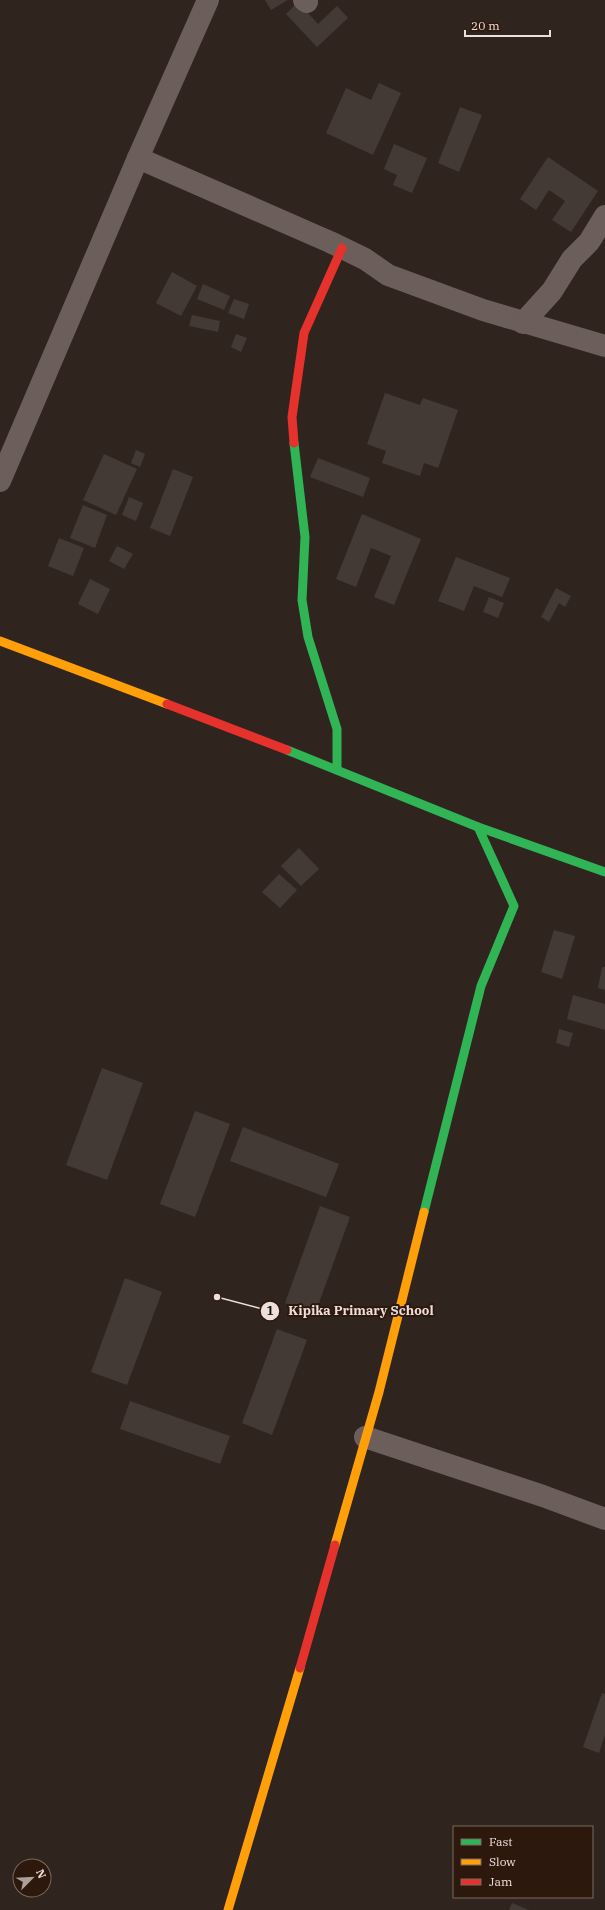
<svg xmlns="http://www.w3.org/2000/svg" width="605" height="1910" font-family="'IBM Plex Serif',serif">
	<style>
		.building { fill: #443a35 }
		.lines { fill: none; stroke-linecap: round; stroke-linejoin: round }
		.street { stroke: #6c5e5b; stroke-width: 22 }
		.fast { stroke: #30b455; stroke-width: 9 }
		.slow { stroke: #ff9f0a; stroke-width: 9 }
		.jam { stroke: #e5322d; stroke-width: 9 }
		.leader { fill: none; stroke: #efdfd9; stroke-width: 1.5 }
		.callout-dot { fill: #efdfd9; stroke: #2d180e; stroke-width: 1.5 }
		.mark-label { font-size: 12px; text-anchor: middle; font-weight: bold; fill: #111 }
		.callout-label { font-size: 13px; text-anchor: middle; font-weight: bold; fill: #efdfd9; stroke: #2d180e; stroke-width: 4; stroke-linejoin: round; paint-order: stroke }
	</style>
	<rect width="100%" height="100%" fill="#30241e"/>
	<g class="building">
		<polygon points="265,0 288,0 271,10"/>
		<polygon points="298,2 318,24 337,6 348,18 317,47 286,14"/>
		<polygon points="379,83 401,93 373,155 326,133 346,88 371,100"/>
		<polygon points="460,107 482,115 459,172 438,163"/>
		<polygon points="394,144 427,158 412,193 393,185 397,175 384,169"/>
		<polygon points="548,157 598,191 571,232 552,220 565,201 549,190 536,210 520,199"/>
		<polygon points="172,272 197,286 181,316 156,303"/>
		<polygon points="203,284 230,296 224,310 197,299"/>
		<polygon points="234,299 249,304 244,319 228,313"/>
		<polygon points="192,315 220,321 218,332 189,326"/>
		<polygon points="236,334 247,338 241,352 231,347"/>
		<polygon points="385,393 420,405 423,398 458,410 438,468 424,463 420,476 382,463 386,451 367,444"/>
		<polygon points="136,450 145,454 140,467 131,463"/>
		<polygon points="104,454 137,469 116,515 83,500"/>
		<polygon points="318,458 370,478 363,497 310,477"/>
		<polygon points="173,469 193,477 170,536 150,528"/>
		<polygon points="129,497 143,503 136,521 122,515"/>
		<polygon points="83,505 107,515 95,548 70,538"/>
		<polygon points="362,514 421,539 394,605 374,597 391,556 371,548 356,587 336,579"/>
		<polygon points="59,538 84,548 73,576 48,566"/>
		<polygon points="117,546 133,554 124,569 109,561"/>
		<polygon points="456,557 510,578 502,597 474,586 464,611 438,601"/>
		<polygon points="90,579 110,589 98,614 78,604"/>
		<polygon points="556,588 571,596 565,607 559,603 549,622 541,617"/>
		<polygon points="489,597 504,603 498,618 483,612"/>
		<polygon points="299,848 319,869 301,886 281,866"/>
		<polygon points="279,874 297,890 280,908 262,892"/>
		<polygon points="554,930 575,936 562,979 541,972"/>
		<polygon points="602,967 605,967 605,990 598,988"/>
		<polygon points="573,995 605,1004 605,1030 567,1019"/>
		<polygon points="559,1029 573,1033 569,1047 556,1043"/>
		<polygon points="102,1068 143,1083 107,1180 66,1165"/>
		<polygon points="195,1111 230,1124 195,1217 160,1204"/>
		<polygon points="243,1127 339,1164 326,1197 230,1161"/>
		<polygon points="320,1206 350,1217 315,1314 285,1303"/>
		<polygon points="125,1278 162,1292 127,1385 91,1372"/>
		<polygon points="277,1329 307,1340 272,1435 242,1423"/>
		<polygon points="130,1401 230,1436 220,1464 120,1429"/>
		<polygon points="602,1693 605,1694 605,1735 599,1753 583,1747"/>
		<polygon points="512,1903 529,1910 509,1910"/>
	</g>
	<g class="lines">
		<g class="street">
			<polyline points="304,0 307,2"/>
			<polyline points="138,158 330,242 365,259 388,275 483,310 605,346"/>
			<polyline points="523,323 552,291 572,259 589,242 605,216"/>
			<polyline points="0,481 138,158 208,0"/>
			<polyline points="365,1437 543,1496 605,1519"/>
		</g>
		<g class="fast">
			<polyline points="294,443 305,537 302,600 308,637 337,729 337,769"/>
			<polyline points="287,750 478,827 605,872"/>
			<polyline points="424,1212 481,986 514,906 478,827"/>
		</g>
		<g class="slow">
			<polyline points="0,641 167,704"/>
			<polyline points="335,1545 379,1392 424,1212"/>
			<polyline points="228,1910 300,1668"/>
		</g>
		<g class="jam">
			<polyline points="294,443 292,417 304,333 342,248"/>
			<polyline points="167,704 287,750"/>
			<polyline points="300,1668 335,1545"/>
		</g>
	</g>
	<path class="leader" d="M217 1297L270 1311"/>
	<g class="callout-dot">
		<circle cx="217" cy="1297" r="4"/>
		<circle cx="270" cy="1311" r="10"/>
	</g>
	<g class="mark-label">
		<text x="270" y="1315">1</text>
	</g>
	<g class="callout-label">
		<text x="361" y="1315">Kipika Primary School</text>
	</g>
	<rect x="453" y="1826" width="140" height="72" fill="#2d180e" stroke="#7b685f"/>
	<rect x="461" y="1839" width="20" height="6" fill="#30b455" stroke="#7b685f"/>
	<text x="489" y="1846" font-size="12" fill="#efdfd9">Fast</text>
	<rect x="461" y="1859" width="20" height="6" fill="#ff9f0a" stroke="#7b685f"/>
	<text x="489" y="1866" font-size="12" fill="#efdfd9">Slow</text>
	<rect x="461" y="1879" width="20" height="6" fill="#e5322d" stroke="#7b685f"/>
	<text x="489" y="1886" font-size="12" fill="#efdfd9">Jam</text>
	<g transform="translate(32 1878) rotate(66)"><circle r="19" fill="#2d180e" stroke="#7b685f"/>
	<path d="M0-3L7 15L0 10L-7 15Z" fill="#ac9e98"/>
	<text y="-6" font-size="11" font-weight="bold" text-anchor="middle" fill="#efdfd9">N</text>
	</g>
	<path d="M465 30v6h85v-6" fill="none" stroke="#efdfd9" stroke-width="2"/>
	<text x="471" y="30" font-size="12" fill="#efdfd9" stroke="#2d180e" stroke-width="3" paint-order="stroke">20 m</text>
</svg>
